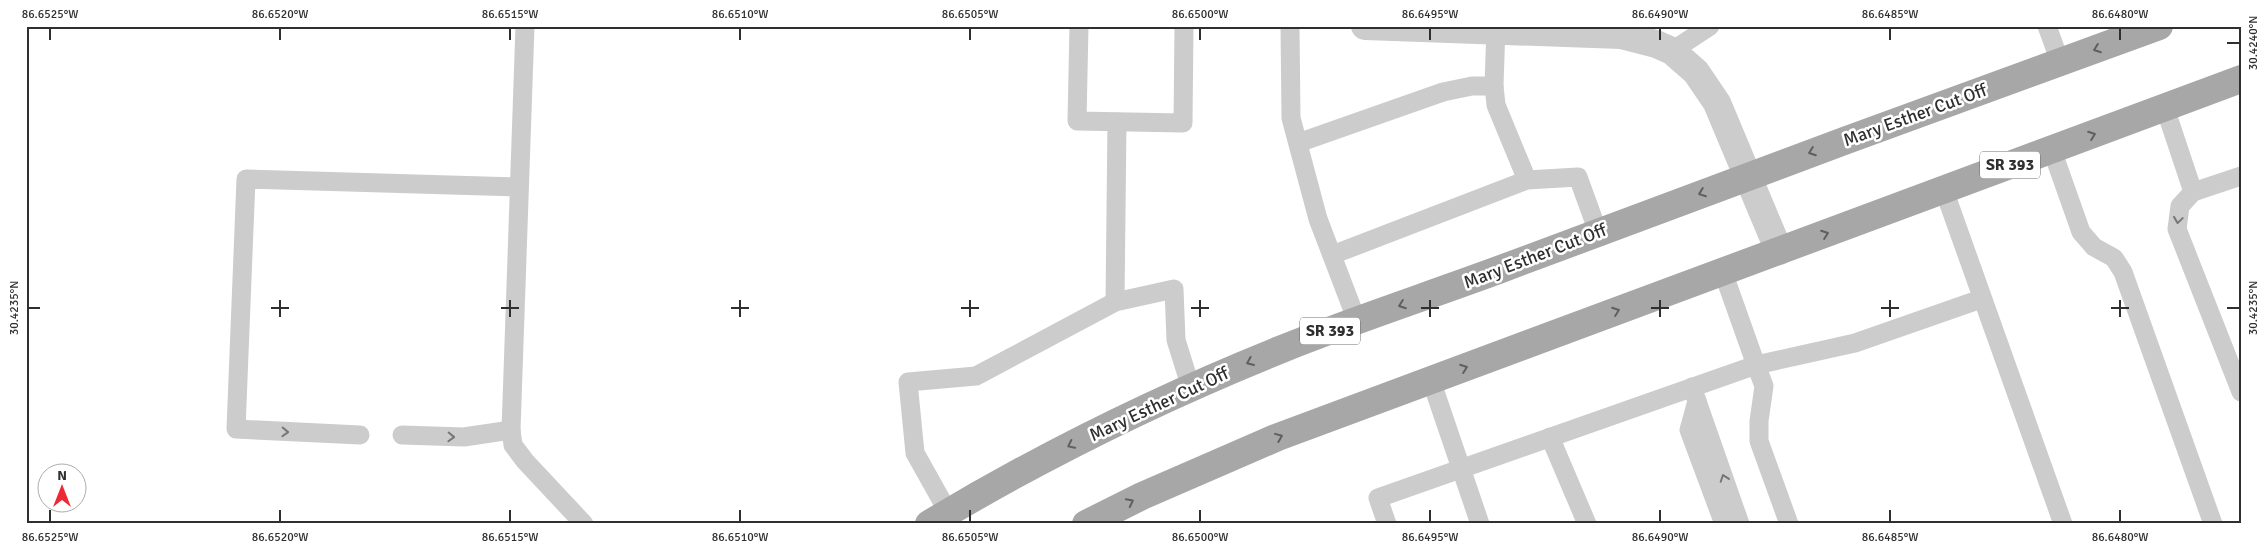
<svg xmlns="http://www.w3.org/2000/svg" width="2267" height="550" font-family="Signika,sans-serif">
	<style>
		.lines { fill: none; stroke-linecap: round; stroke-linejoin: round }
		.service { stroke: #ccc; stroke-width: 19 }
		.tertiary { stroke: #ccc; stroke-width: 28 }
		.primary { stroke: #a7a7a7; stroke-width: 28 }
		.oneway { stroke: #5f5f5f }
		.oneway2 { stroke: #767676 }
		.ticks { fill: none; stroke: #2f2f2f; stroke-width: 2 }
		.labels { text-anchor: middle; dominant-baseline: central; stroke-width: 5; stroke-linejoin: round; paint-order: stroke }
		.shield { fill: #fff; stroke: #6d6d6d; stroke-width: 1 }
		.shield-label { font-size: 16px; font-weight: bold; fill: #2f2f2f }
		.street-label { font-size: 18px; fill: #2f2f2f; stroke: #fff }
		.neatline { fill: none; stroke: #2f2f2f; stroke-width: 2 }
		.ticks-label { font-size: 12px; text-anchor: middle; fill: #2f2f2f }
	</style>
	<rect width="100%" height="100%" fill="#fff"/>
	<g class="lines">
		<g class="service">
			<polyline points="525,26 511,430 513,445 525,461 584,524"/>
			<polyline points="1079,26 1077,121 1183,123 1184,26"/>
			<polyline points="1290,26 1291,118 1318,219 1357,321"/>
			<polyline points="1496,26 1494,86 1496,105 1527,180"/>
			<polyline points="2047,26 2060,62"/>
			<polyline points="1672,51 1710,26"/>
			<polyline points="2165,108 2193,192"/>
			<polyline points="1298,143 1443,92 1472,86 1494,86"/>
			<polyline points="2052,150 2081,232 2094,247 2114,258 2123,272 2213,524"/>
			<polyline points="2241,176 2193,192 2180,206 2177,229 2241,392"/>
			<polyline points="1944,190 2063,524"/>
			<polyline points="1332,255 1527,180 1578,177 1598,232"/>
			<polyline points="1115,302 1117,122"/>
			<polyline points="1431,380 1480,524"/>
			<polyline points="1692,387 1740,524"/>
			<polyline points="1697,401 1689,430 1724,524"/>
			<polyline points="360,435 236,429 246,179 519,187"/>
			<polyline points="402,435 464,437 511,430"/>
			<polyline points="1550,437 1587,524"/>
			<polyline points="948,512 915,453 908,382 976,376 1115,302 1174,289 1176,340 1191,388"/>
			<polyline points="1387,524 1378,498 1756,365 1723,272"/>
			<polyline points="1789,524 1759,441 1759,421 1764,386 1756,365 1855,343 1981,299"/>
		</g>
		<polyline class="tertiary" points="1365,26 1621,35 1656,44 1672,51 1696,72 1717,103 1779,251"/>
		<g class="primary">
			<path d="M 929,524 C 1042,456 1160,398 1282,349 C 1354,320 1428,296 1501,269 C 1720,186 1939,106 2159,26"/>
			<polyline points="1086,524 1142,496 1278,437 2241,79"/>
		</g>
	</g>
	<defs><path id="oneway-chevron" d="M-2-3.5L2.5 0L-2 3.5" fill="none" stroke-width="1.6" stroke-linecap="round" stroke-linejoin="round" transform="scale(1.25)"/></defs>
	<g class="oneway">
		<use href="#oneway-chevron" transform="translate(2097 49) rotate(160)"/>
		<use href="#oneway-chevron" transform="translate(2092 135) rotate(-20)"/>
		<use href="#oneway-chevron" transform="translate(1812 152) rotate(160)"/>
		<use href="#oneway-chevron" transform="translate(1702 193) rotate(159)"/>
		<use href="#oneway-chevron" transform="translate(1825 234) rotate(-20)"/>
		<use href="#oneway-chevron" transform="translate(1402 305) rotate(160)"/>
		<use href="#oneway-chevron" transform="translate(1616 311) rotate(-20)"/>
		<use href="#oneway-chevron" transform="translate(1250 362) rotate(157)"/>
		<use href="#oneway-chevron" transform="translate(1464 368) rotate(-20)"/>
		<use href="#oneway-chevron" transform="translate(1279 437) rotate(-22)"/>
		<use href="#oneway-chevron" transform="translate(1071 445) rotate(154)"/>
		<use href="#oneway-chevron" transform="translate(1130 502) rotate(-27)"/>
	</g>
	<g class="oneway2">
		<use href="#oneway-chevron" transform="translate(2178 220) rotate(98)"/>
		<use href="#oneway-chevron" transform="translate(285 432) rotate(2)"/>
		<use href="#oneway-chevron" transform="translate(451 437) rotate(2)"/>
		<use href="#oneway-chevron" transform="translate(1724 478) rotate(-109)"/>
	</g>
	<path class="ticks" d="M 50,28 L 50,40M 280,28 L 280,40M 510,28 L 510,40M 740,28 L 740,40M 970,28 L 970,40M 1200,28 L 1200,40M 1430,28 L 1430,40M 1660,28 L 1660,40M 1890,28 L 1890,40M 2120,28 L 2120,40M 2227,43 L 2240,43M 280,300 L 280,317M 510,300 L 510,317M 740,300 L 740,317M 970,300 L 970,317M 1200,300 L 1200,317M 1430,300 L 1430,317M 1660,300 L 1660,317M 1890,300 L 1890,317M 2120,300 L 2120,317M 28,308 L 40,308M 271,308 L 289,308M 501,308 L 519,308M 731,308 L 749,308M 961,308 L 979,308M 1191,308 L 1209,308M 1421,308 L 1439,308M 1651,308 L 1669,308M 1881,308 L 1899,308M 2111,308 L 2129,308M 2227,308 L 2240,308M 50,510 L 50,522M 280,510 L 280,522M 510,510 L 510,522M 740,510 L 740,522M 970,510 L 970,522M 1200,510 L 1200,522M 1430,510 L 1430,522M 1660,510 L 1660,522M 1890,510 L 1890,522M 2120,510 L 2120,522"/>
	<g class="labels">
		<g class="shield">
			<rect x="1980" y="151.5" width="60" height="27" rx="4"/>
			<rect x="1300" y="317.5" width="60" height="27" rx="4"/>
		</g>
		<g class="shield-label">
			<text x="2010" y="165">SR 393</text>
			<text x="1330" y="331">SR 393</text>
		</g>
		<g class="street-label">
			<text transform="translate(1915 115) rotate(-20)">Mary Esther Cut Off</text>
			<text transform="translate(1535 256) rotate(-21)">Mary Esther Cut Off</text>
			<text transform="translate(1159 404) rotate(-25)">Mary Esther Cut Off</text>
		</g>
	</g>
	<rect width="2267" height="550" fill="none" stroke="#ffffff" stroke-width="55"/>
	<g transform="translate(62 488)"><circle r="24" fill="#ffffff" stroke="#acacac"/>
	<path d="M0-4L9 19L0 12L-9 19Z" fill="#ee2834"/>
	<text y="-8" font-size="14" font-weight="bold" text-anchor="middle" fill="#2f2f2f">N</text>
	</g>
	<rect x="28" y="28" width="2212" height="494" class="neatline"/>
	<g class="ticks-label">
		<text x="50" y="18">86.6525°W</text>
		<text x="280" y="18">86.6520°W</text>
		<text x="510" y="18">86.6515°W</text>
		<text x="740" y="18">86.6510°W</text>
		<text x="970" y="18">86.6505°W</text>
		<text x="1200" y="18">86.6500°W</text>
		<text x="1430" y="18">86.6495°W</text>
		<text x="1660" y="18">86.6490°W</text>
		<text x="1890" y="18">86.6485°W</text>
		<text x="2120" y="18">86.6480°W</text>
		<text transform="translate(2253 43) rotate(-90)" y="4">30.4240°N</text>
		<text transform="translate(14 308) rotate(-90)" y="4">30.4235°N</text>
		<text transform="translate(2253 308) rotate(-90)" y="4">30.4235°N</text>
		<text x="50" y="541">86.6525°W</text>
		<text x="280" y="541">86.6520°W</text>
		<text x="510" y="541">86.6515°W</text>
		<text x="740" y="541">86.6510°W</text>
		<text x="970" y="541">86.6505°W</text>
		<text x="1200" y="541">86.6500°W</text>
		<text x="1430" y="541">86.6495°W</text>
		<text x="1660" y="541">86.6490°W</text>
		<text x="1890" y="541">86.6485°W</text>
		<text x="2120" y="541">86.6480°W</text>
	</g>
</svg>
